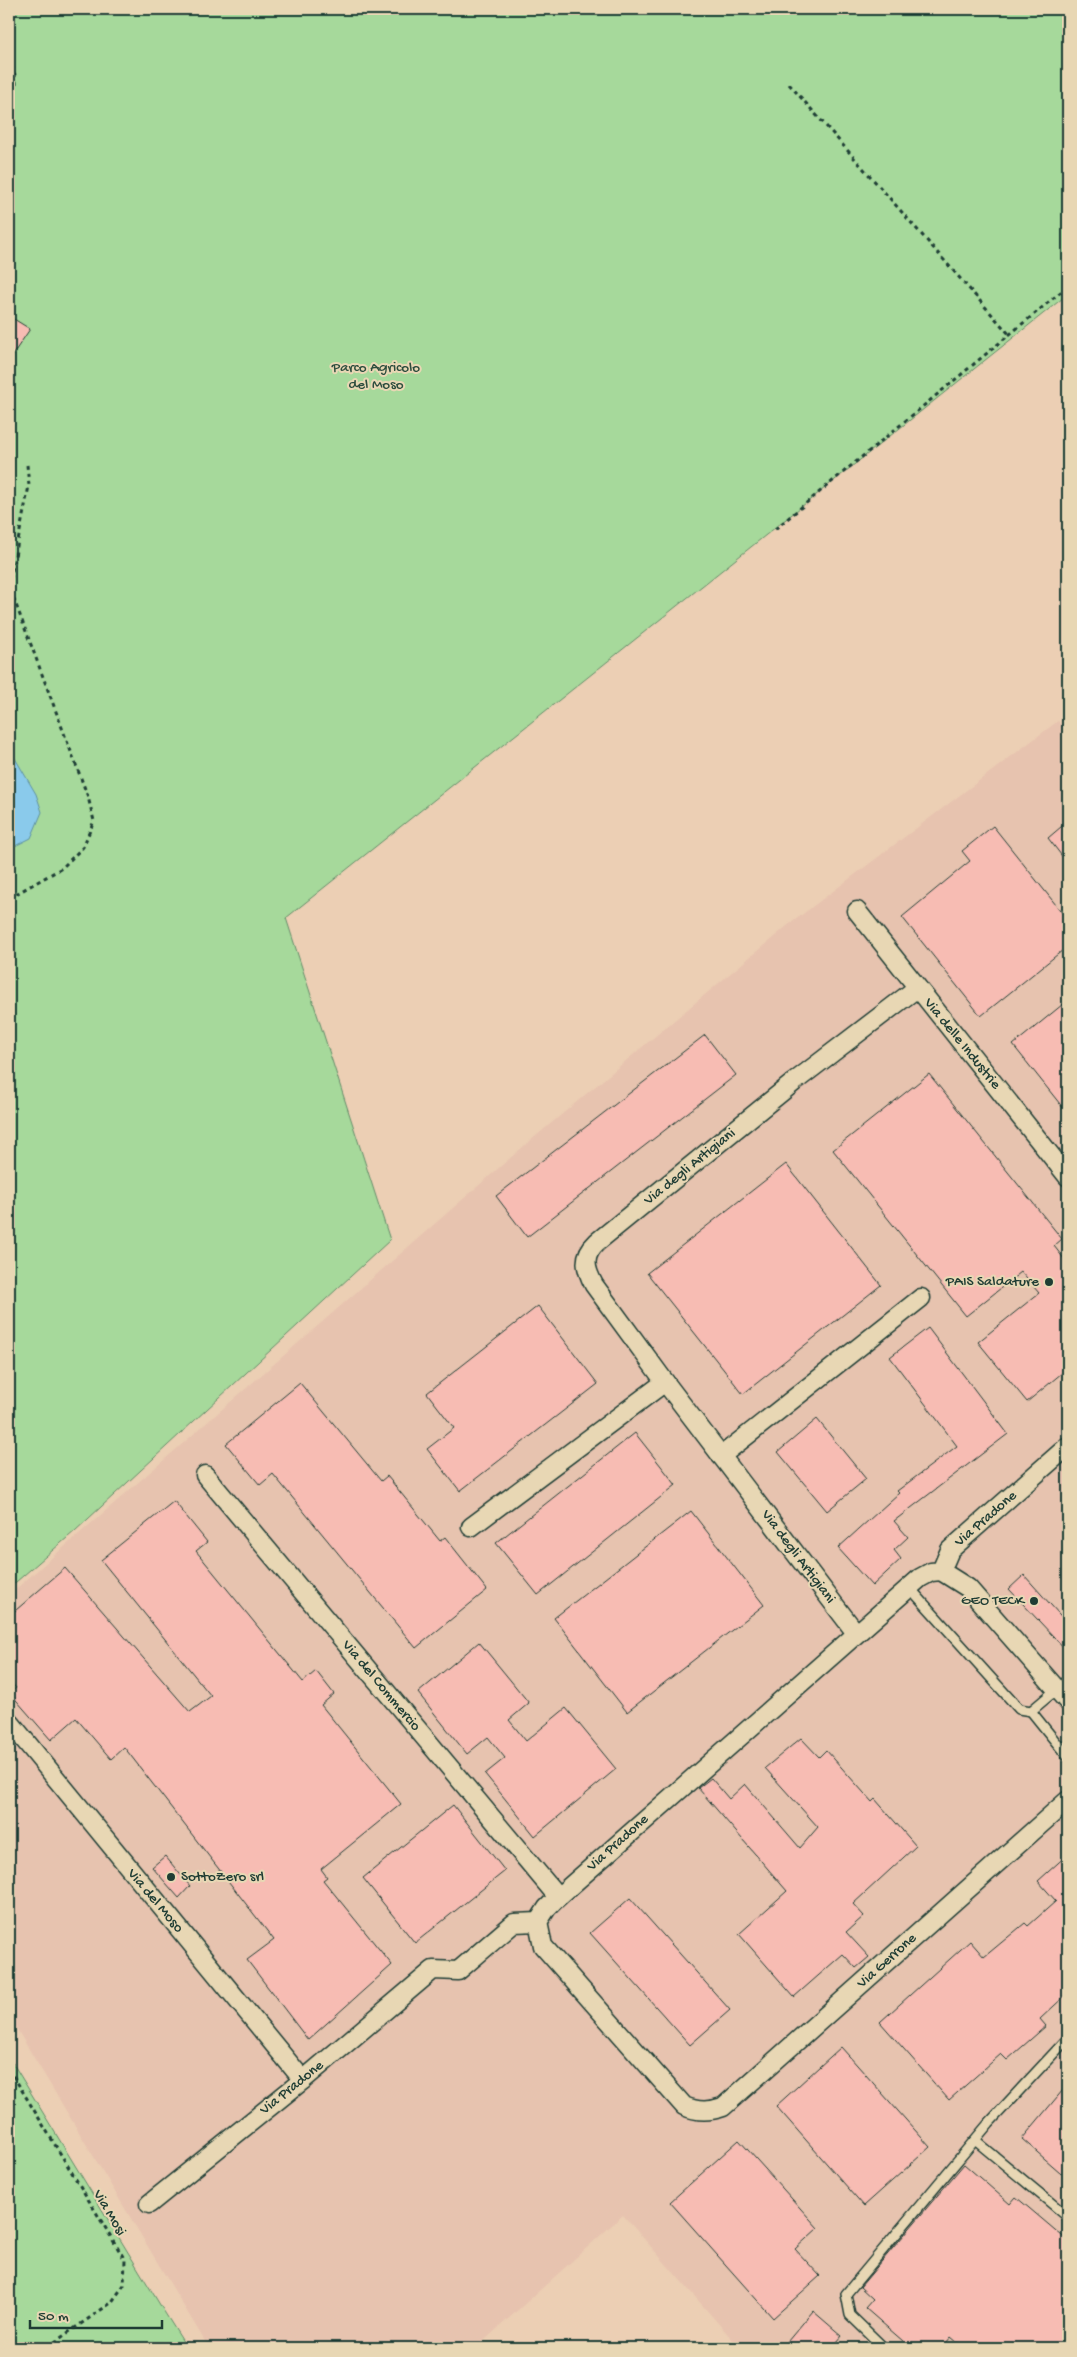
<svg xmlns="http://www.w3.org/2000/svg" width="1077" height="2357" font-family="'Gochi Hand',sans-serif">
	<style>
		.built { fill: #e7c3af }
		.green { fill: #a6d99b; stroke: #628b68 }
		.water { fill: #8acaeb; stroke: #5f92a2 }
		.building { fill: #f7bcb3; stroke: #1f3d34 }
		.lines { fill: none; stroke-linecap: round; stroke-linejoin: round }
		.lane-casing { stroke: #1f3d34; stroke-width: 12 }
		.street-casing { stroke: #1f3d34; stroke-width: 21 }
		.path { stroke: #1f3d34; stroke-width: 3; stroke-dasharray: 4 4; stroke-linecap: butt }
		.lane { stroke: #e8d7b4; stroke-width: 9 }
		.street { stroke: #e8d7b4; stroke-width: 18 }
		.poi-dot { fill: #1f3d34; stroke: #e8d7b4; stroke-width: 2 }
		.labels { text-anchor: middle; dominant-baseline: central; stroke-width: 4; stroke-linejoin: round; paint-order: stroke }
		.park-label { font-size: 15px; fill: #2c4d3e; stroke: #e8d7b4 }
		.street-label { font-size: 15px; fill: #1f3d34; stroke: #e8d7b4 }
		.poi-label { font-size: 15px; fill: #1f3d34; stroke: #e8d7b4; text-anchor: end }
	</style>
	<rect width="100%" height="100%" fill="#eccfb4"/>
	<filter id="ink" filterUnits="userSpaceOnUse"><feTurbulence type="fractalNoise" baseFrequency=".02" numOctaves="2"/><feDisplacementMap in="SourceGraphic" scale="10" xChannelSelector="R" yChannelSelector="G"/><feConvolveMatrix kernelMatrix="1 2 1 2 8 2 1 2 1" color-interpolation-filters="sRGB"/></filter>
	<g filter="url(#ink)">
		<polygon class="built" points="1058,721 1068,733 1068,2348 740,2348 623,2215 476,2348 209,2348 9,2016 9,1595 524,1146 787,926"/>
		<g class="green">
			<polygon points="9,9 1068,9 1068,294 286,918 390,1240 75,1531 9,1588"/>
			<polygon points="9,2057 165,2313 187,2348 9,2348"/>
		</g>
		<polygon class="water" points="9,748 36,794 42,812 31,838 9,849"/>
		<g class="building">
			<polygon points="9,316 30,329 9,360"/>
			<polygon points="1068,821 1068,864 1048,838"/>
			<polygon points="993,826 1068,920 1068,946 981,1016 902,917 970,861 962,851"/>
			<polygon points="1068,1000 1068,1114 1013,1045"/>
			<polygon points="705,1035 736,1075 527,1237 496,1196"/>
			<polygon points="929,1074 1062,1239 1054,1246 1068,1264 1068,1368 1027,1402 978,1342 1039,1293 1021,1272 966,1316 833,1150"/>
			<polygon points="786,1164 881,1285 743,1394 647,1273"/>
			<polygon points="538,1306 598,1384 460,1491 427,1449 454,1428 427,1393"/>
			<polygon points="928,1328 1008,1434 894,1521 908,1537 894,1550 901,1559 872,1586 838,1548 899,1493 897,1491 957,1446 890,1357"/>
			<polygon points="300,1383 381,1481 387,1476 440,1541 445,1537 487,1590 416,1648 273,1474 260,1485 226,1444"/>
			<polygon points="817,1419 866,1479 827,1511 778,1452"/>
			<polygon points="635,1433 676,1485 538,1595 496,1543"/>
			<polygon points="174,1501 207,1542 196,1551 303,1682 316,1671 334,1694 321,1705 401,1804 321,1869 327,1877 323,1880 392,1965 308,2040 247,1960 274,1940 124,1747 111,1759 76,1718 51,1740 10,1693 16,1688 9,1680 9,1616 65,1568 190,1712 211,1696 101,1560"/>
			<polygon points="691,1511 764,1605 627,1712 554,1618"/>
			<polygon points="1024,1575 1068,1624 1068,1652 1009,1589"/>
			<polygon points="479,1642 529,1703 509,1720 526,1741 566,1708 616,1769 535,1836 485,1774 505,1758 488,1737 467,1754 418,1693"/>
			<polygon points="801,1738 819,1757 826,1750 872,1802 875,1799 916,1846 853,1904 864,1916 846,1932 869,1957 856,1968 843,1954 794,1997 739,1934 787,1891 698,1788 711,1778 729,1799 745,1784 800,1848 818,1827 765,1768"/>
			<polygon points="453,1805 505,1871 415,1943 363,1878"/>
			<polygon points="1068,1854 1068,1993 1040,2019 1046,2026 1007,2060 1001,2054 949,2100 880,2022 970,1941 984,1957 1025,1923 1028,1926 1056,1901 1038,1881"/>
			<polygon points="165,1856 190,1886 179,1898 152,1867"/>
			<polygon points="630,1898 730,2010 690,2045 590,1933"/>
			<polygon points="841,2047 930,2147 864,2206 776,2106"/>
			<polygon points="1068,2084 1068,2179 1022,2139"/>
			<polygon points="739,2140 818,2228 795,2249 820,2276 773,2318 670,2202"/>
			<polygon points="964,2164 1010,2204 1016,2197 1068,2241 1068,2348 964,2348 951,2337 942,2348 911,2348 865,2308 873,2299 860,2287"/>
			<polygon points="813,2311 842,2336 832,2348 782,2348"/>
		</g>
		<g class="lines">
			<g class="lane-casing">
				<g id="lane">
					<polyline points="909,1587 1019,1709 1031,1711 1068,1757"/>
					<polyline points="1031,1711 1057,1689"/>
					<polyline points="975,2140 1068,2217"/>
					<polyline points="884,2348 850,2315 846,2294 989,2123 1068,2038"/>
				</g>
			</g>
			<g class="street-casing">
				<g id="street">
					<polyline points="857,911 1068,1177"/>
					<polyline points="721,1456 921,1298"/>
					<polyline points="205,1475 558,1897"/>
					<polyline points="471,1527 665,1382"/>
					<polyline points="941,1571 968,1588 1068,1702"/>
					<path d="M 856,1633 L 665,1382 L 594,1285 C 585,1268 582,1256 597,1242 L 794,1082 L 917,988"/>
					<polyline points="9,1721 303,2080"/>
					<path d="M 538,1922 L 543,1946 L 684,2106 C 697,2112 709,2112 723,2107 L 1068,1800"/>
					<polyline points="149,2204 303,2080 433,1970 458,1971 514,1923 538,1922 547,1908 558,1897 920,1578 931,1572 941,1571 950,1550 1068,1446"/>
				</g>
			</g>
			<g class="path">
				<path d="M 9,58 C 15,73 21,88 9,102"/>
				<polyline points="789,84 1010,335"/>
				<polyline points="775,529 1068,286"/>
				<polyline points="9,898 62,868 83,847 94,821 88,797 9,586 29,486 27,465"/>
				<polyline points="9,2069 125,2260 124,2285 111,2303 46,2348"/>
			</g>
			<use href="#lane" class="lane"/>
			<use href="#street" class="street"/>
		</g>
	</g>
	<g class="poi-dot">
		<circle cx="1049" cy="1282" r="5"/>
		<circle cx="1034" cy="1601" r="5"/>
		<circle cx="171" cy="1877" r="5"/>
	</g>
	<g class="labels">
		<g class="park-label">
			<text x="376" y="368">Parco Agricolo<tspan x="376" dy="17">del Moso</tspan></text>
		</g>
		<g class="street-label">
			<text transform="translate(962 1044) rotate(51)">Via delle Industrie</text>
			<text transform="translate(690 1167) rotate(-39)">Via degli Artigiani</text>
			<text transform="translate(986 1519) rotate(-41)">Via Pradone</text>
			<text transform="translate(798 1557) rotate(53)">Via degli Artigiani</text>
			<text transform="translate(381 1686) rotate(50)">Via del Commercio</text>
			<text transform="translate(618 1843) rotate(-42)">Via Pradone</text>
			<text transform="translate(155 1901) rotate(50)">Via del Moso</text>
			<text transform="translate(887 1961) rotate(-42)">Via Gerrone</text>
			<text transform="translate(292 2088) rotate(-39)">Via Pradone</text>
			<text transform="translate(109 2213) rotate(59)">Via Mosi</text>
		</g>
		<g class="poi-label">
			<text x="1039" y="1282">PAIS Saldature</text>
			<text x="1024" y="1601">GEO TECK</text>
			<text x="181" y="1877" text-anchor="start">SottoZero srl</text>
		</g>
	</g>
	<rect width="1077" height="2357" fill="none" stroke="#e8d7b4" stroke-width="30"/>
	<rect x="15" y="15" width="1047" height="2327" fill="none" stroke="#1f3d34" stroke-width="2" filter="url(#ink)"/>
	<path d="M30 2320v8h132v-8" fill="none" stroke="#1f3d34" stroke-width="2.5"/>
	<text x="38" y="2320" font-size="15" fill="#1f3d34" stroke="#e8d7b4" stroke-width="4" paint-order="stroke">50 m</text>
</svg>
